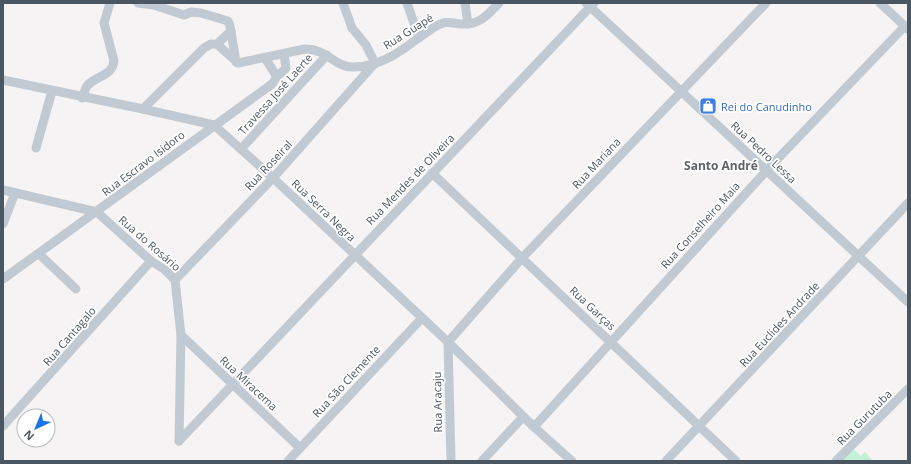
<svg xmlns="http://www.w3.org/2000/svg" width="911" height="464" font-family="'Open Sans',sans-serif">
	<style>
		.park { fill: #c3f1d5 }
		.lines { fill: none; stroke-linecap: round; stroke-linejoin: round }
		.minor { stroke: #c1cad2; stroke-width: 9 }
		.labels { text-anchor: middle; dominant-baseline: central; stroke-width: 3.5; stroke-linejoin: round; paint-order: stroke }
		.street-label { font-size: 11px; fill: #4a5661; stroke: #fff }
		.shop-label { font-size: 11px; fill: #366cbe; stroke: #fff; text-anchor: start }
		.neighbourhood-label { font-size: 12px; font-weight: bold; fill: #5f6368; stroke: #fff }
	</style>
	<rect width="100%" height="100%" fill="#f5f3f3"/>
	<polygon class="park" points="850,446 861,456 865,452 873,461 836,461"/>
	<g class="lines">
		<g class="minor">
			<polyline points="138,3 154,5 184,15 191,12 201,13 228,21 230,26 236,62"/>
			<polyline points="407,3 419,38"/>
			<polyline points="465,3 468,24"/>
			<polyline points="586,3 908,302"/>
			<polyline points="880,3 908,29"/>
			<path d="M 217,44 L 238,63 L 305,49 C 328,49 335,68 354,67 C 378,67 399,53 417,39 C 425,34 434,26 443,23 C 449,21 455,24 461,24 C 479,25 487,16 499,3"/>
			<polyline points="277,77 286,68 284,54"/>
			<polyline points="3,80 143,109 214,125 273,178 448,342 534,427 572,461"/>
			<path d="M 82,98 C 84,94 85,89 87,86 C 96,75 112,77 114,61 L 104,23 L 110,3"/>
			<polyline points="143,109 204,48 211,44 217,44 231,31"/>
			<polyline points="36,148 52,91"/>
			<polyline points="241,149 327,55"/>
			<polyline points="432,173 736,461"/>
			<polyline points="3,190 97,212 151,261 164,269 175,280 181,335 179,441"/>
			<polyline points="3,224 15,193"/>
			<polyline points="39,254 76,289"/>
			<polyline points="3,279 272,84 277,77 265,58"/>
			<polyline points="175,280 273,178 375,63 366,45 352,28 343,3"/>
			<polyline points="181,335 300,448"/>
			<polyline points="3,426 151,261"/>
			<polyline points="534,427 767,170 905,26"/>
			<polyline points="179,441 594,3"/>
			<polyline points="288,461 422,318"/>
			<polyline points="451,461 448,342 522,258 766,3"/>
			<polyline points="482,461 523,417"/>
			<polyline points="666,461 908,203"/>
			<polyline points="836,461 908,389"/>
		</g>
	</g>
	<defs>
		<g id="shop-square" transform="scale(0.9)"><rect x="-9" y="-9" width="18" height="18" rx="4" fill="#3f7fe0" stroke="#fff"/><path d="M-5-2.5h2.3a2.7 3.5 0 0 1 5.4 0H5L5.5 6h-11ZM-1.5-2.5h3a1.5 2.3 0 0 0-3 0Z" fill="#fff"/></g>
	</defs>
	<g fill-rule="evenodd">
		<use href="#shop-square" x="708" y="106"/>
	</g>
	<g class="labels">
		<g class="street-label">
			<text transform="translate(408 31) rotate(-32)">Rua Guapé</text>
			<text transform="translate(275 94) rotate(-48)">Travessa José Laerte</text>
			<text transform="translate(764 152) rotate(43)">Rua Pedro Lessa</text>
			<text transform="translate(143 163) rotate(-37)">Rua Escravo Isidoro</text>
			<text transform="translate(596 163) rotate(-47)">Rua Mariana</text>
			<text transform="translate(268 165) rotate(-47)">Rua Roseiral</text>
			<text transform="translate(410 179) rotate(-46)">Rua Mendes de Oliveira</text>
			<text transform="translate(324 210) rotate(44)">Rua Serra Negra</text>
			<text transform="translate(700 225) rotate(-48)">Rua Conselheiro Maia</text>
			<text transform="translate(150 243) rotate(41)">Rua do Rosário</text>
			<text transform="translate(593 308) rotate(43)">Rua Garças</text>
			<text transform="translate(779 324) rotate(-47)">Rua Euclides Andrade</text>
			<text transform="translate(69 336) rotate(-49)">Rua Cantagalo</text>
			<text transform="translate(346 381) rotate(-47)">Rua São Clemente</text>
			<text transform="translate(249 383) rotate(43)">Rua Miracema</text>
			<text transform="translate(437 402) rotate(-91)">Rua Aracaju</text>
			<text transform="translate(864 417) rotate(-45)">Rua Gurutuba</text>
		</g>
		<g class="shop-label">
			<text x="721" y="106">Rei do Canudinho</text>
		</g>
		<g class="neighbourhood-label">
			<text x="721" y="165">Santo André</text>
		</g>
	</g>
	<rect width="911" height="464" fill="none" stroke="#4a5661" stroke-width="8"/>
	<g transform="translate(36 428) rotate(224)"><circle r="19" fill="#ffffff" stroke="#b7bbc0"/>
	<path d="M0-3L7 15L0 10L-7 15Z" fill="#1a73e8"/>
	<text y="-6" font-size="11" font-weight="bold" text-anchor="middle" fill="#4a5661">N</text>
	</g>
</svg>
